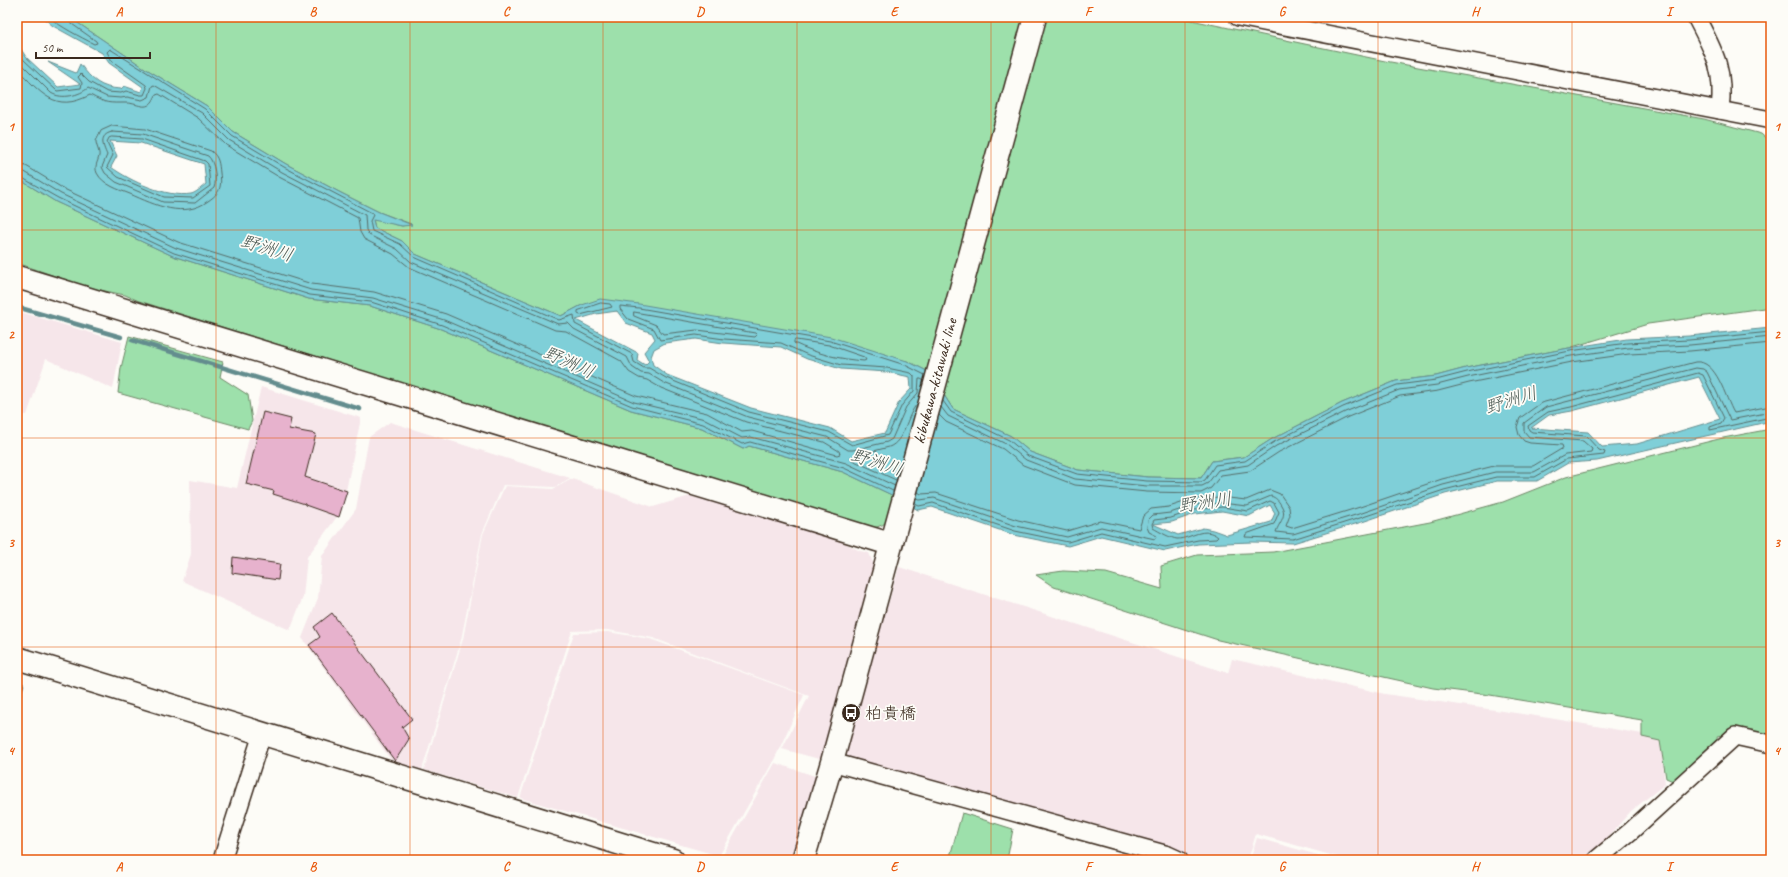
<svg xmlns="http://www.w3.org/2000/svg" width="1788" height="877" font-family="Caveat,'Klee One',sans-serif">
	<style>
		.built { fill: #f6e6ea }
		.green { fill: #9de0ab; stroke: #6c8564 }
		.water { fill: #7fcfd8; stroke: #648d8e; fill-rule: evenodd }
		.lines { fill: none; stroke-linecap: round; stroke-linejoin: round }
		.shore { stroke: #566c68; stroke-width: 1 }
		.stream { stroke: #648d8e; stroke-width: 4.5 }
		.building { fill: #e7b2cd; stroke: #3b2a1e }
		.street-casing { stroke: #3b2a1e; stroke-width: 20 }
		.secondary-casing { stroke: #3b2a1e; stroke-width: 25 }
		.street { stroke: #fdfcf7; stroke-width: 17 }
		.secondary { stroke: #fdfcf7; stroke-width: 22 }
		.grid { fill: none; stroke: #e8590c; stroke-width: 1; stroke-opacity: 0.55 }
		.labels { text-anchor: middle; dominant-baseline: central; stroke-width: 3.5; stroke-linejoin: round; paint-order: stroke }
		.street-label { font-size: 17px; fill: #3b2a1e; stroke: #fdfcf7 }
		.poi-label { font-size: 17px; fill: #3b2a1e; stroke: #fdfcf7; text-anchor: start }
		.water-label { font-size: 18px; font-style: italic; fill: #4f5c56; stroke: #fdfcf7 }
		.neatline { fill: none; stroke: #e8590c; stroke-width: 1.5 }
		.grid-label { font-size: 13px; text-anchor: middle; font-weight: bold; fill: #e8590c }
	</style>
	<rect width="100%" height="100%" fill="#fdfcf7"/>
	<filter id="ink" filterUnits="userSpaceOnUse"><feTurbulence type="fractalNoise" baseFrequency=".025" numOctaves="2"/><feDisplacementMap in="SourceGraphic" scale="8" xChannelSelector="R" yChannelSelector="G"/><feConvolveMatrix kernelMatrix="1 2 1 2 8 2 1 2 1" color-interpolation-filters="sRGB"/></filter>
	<g filter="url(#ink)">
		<g class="built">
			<polygon points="17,311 122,342 113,389 46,359 27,415 17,414"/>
			<polygon points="261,387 361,418 342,510 307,557 303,597 290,630 182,581 191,554 190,480 237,488"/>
			<polygon points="390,422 570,478 555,487 503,485 482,534 461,640 422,770 391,760 302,638 318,598 322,556 356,509 369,437"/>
			<polygon points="572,479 653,507 690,496 836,538 860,551 869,553 876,571 826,755 819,759 782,749 809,696 653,638 608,630 572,631 518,798 424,770 463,639 483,534 505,486 553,489"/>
			<polygon points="899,567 1228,673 1232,659 1385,694 1549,718 1660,737 1665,784 1631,811 1598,848 1580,860 1348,860 1256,834 1248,860 1192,860 1187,855 1168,846 850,761 847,755 847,744"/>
			<polygon points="608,632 650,639 804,695 775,758 719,856 520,798 574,633"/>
			<polygon points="775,763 821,778 795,860 720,860"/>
			<polygon points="1257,838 1336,860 1250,860"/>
		</g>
		<g class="green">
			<polygon points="69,17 1177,17 1385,61 1704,119 1761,134 1771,143 1771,307 1648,324 1569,348 1466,368 1436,376 1396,381 1342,403 1272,439 1244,457 1212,461 1201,478 1148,477 1078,470 1030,452 1011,436 953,409 929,372 907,361 582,305 561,316 415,254 402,241 375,228 373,219 402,226 411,224 379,212 341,193 286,164 233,132 207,106 143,67"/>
			<path d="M 17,178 L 56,202 L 173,256 L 309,299 L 370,306 L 441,329 L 631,410 L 702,428 L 743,449 L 749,446 L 843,472 L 896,497 C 890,517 893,524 869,529 L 139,301 L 125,295 L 90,288 L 17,263 Z"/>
			<polygon points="129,336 223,362 220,377 248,395 252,421 248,429 118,393 121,368"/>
			<polygon points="1771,429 1771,741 1734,733 1717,736 1718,746 1673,781 1666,778 1660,741 1642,737 1642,720 1490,695 1433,688 1218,640 1054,587 1036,575 1063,571 1106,573 1162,589 1161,566 1197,555 1273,552 1430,522 1503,502 1566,477 1723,438"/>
			<polygon points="962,813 1013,829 1007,860 949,860"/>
		</g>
		<path class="water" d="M 42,17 L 69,17 L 143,67 L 207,106 L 233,132 L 286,164 L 341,193 L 379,212 L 412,225 L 402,226 L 373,220 L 375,228 L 402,241 L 415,254 L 561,316 L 582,305 L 600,299 L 639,304 L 831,337 L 907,361 L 929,372 L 953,409 L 1011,436 L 1030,452 L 1078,470 L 1148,477 L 1201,478 L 1212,461 L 1244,457 L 1272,439 L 1342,403 L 1396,381 L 1436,376 L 1466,368 L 1569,348 L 1627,339 L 1689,336 L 1771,328 L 1771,421 L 1597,461 L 1568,463 L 1537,481 L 1497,481 L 1445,494 L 1365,521 L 1293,543 L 1252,542 L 1198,544 L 1165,551 L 1101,536 L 1068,546 L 1014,535 L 932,507 L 918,510 L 896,497 L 843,472 L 749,446 L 743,449 L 702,428 L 631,410 L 441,329 L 370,306 L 309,299 L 173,256 L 56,202 L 17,178 L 17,43 L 26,57 L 58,87 L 80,84 L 48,62 L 76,73 L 80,64 C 92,80 100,88 121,89 L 124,86 L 141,92 L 143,87 L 109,63 L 102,53 L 53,26 ZM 110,141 L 141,143 L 204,164 L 206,184 C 202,187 196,193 191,194 C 167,198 130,181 111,167 L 117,156 ZM 617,311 L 626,323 L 652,333 L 655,339 L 644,352 L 649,361 L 645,365 L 637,360 L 638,353 L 576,320 L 596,314 ZM 696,339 L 723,343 L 781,347 L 807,359 L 841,369 L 887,372 L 910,377 L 911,389 L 899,402 L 885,433 L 851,441 L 830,428 L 751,408 L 667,375 L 653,365 L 651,357 L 654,349 L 665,343 ZM 1699,377 L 1720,419 L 1637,444 L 1602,447 L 1588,432 L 1531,428 L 1549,415 L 1572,411 ZM 1270,505 L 1275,513 L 1271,522 L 1227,535 L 1213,530 L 1203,528 L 1178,535 L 1153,524 L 1172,522 L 1195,514 L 1222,511 L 1249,516 Z"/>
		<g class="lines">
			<g class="shore">
				<path d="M 49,17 C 62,28 79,36 94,44 L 97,43 L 96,41 L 69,22 L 67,17"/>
				<polyline points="17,51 24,60 57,91 81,88 82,83 78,77 81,74 89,82 107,92 121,93 126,91 140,95 144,95 147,88 146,85 112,61 107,52 110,49 205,109 232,136 284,167 372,213 373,215 370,221 372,231 400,244 414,257 559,320 574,315 575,324 632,354 634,362 644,368 649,368 666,378 749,412 829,432 852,445 888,435 902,405 914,391 914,376 911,373 887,368 841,365 808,355 781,343 724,339 696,335 660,340 654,329 628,319 620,309 620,306 639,308 830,341 905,365 925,375"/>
				<path d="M 17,59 L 51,93 C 62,100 80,95 88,88 L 107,97 L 121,98 L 127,97 L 142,100 L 149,97 L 152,86 L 154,85 L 202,113 L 229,140 L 282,172 L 365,215 L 366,230 L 369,235 L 397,249 L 411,262 L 558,324 L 568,323 L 574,329 L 627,357 L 632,367 L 641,373 L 649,374 L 664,383 L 748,417 L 827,437 L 848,450 L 853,450 L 887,442 L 892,439 L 906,407 L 918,393 L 919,379 L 921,379 L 924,381"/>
				<path d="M 17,69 C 41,92 54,114 90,95 C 107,104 108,103 126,103 C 140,103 148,114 156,95 L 159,94 L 198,118 L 226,145 L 279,177 L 358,218 L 360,232 L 364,239 L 393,254 L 409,267 L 555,330 L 566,331 L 621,361 L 629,372 L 639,378 L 647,380 L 661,388 L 746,422 L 824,442 L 839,451 L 840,454 L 837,455 L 752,431 L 742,432 L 707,413 L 636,396 L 446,314 L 374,292 L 312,284 L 178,242 L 64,189 L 26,166 L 17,164"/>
				<path d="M 112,126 L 145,129 L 211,151 C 219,157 219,164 220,173 C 222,187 220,193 208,201 C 184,219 155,205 130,194 C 120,190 103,185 97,173 C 94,166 98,162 99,156 C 100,152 96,146 96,141 L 101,131 Z"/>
				<path d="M 112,132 L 143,134 L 208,156 C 215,162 217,180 214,188 L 195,203 L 163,202 L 116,182 L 105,173 L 102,167 L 107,155 C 103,146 98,135 112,132 Z"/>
				<polygon points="112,137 142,139 205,161 208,164 210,186 193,198 164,197 118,177 107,167 113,155 107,142 109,138"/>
				<polyline points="17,170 23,171 61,194 176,248 311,290 373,298 444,320 634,402 705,419 742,438 751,437 846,463 895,486"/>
				<polyline points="17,175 58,198 174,253 310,295 371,302 442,325 632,406 703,424 742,444 750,442 844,468 893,491"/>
				<polygon points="601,303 610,304 612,307 580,315 578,314 578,311"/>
				<polygon points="634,312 755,333 757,335 755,337 697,330 663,334 656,325 634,316"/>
				<path d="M 796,340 L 829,345 L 864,357 L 866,360 L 864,361 C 839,359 817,354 794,343 L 794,341 Z"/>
				<polyline points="943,401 951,412 1009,440 1028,456 1077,474 1147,481 1201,482 1205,480 1215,465 1245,461 1274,442 1343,407 1397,385 1436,380 1467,372 1570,351 1627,343 1689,340 1771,332"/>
				<polyline points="941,407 948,416 1006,444 1026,460 1075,479 1147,486 1202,486 1208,483 1218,470 1248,465 1276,446 1345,412 1399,390 1437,385 1468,377 1571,356 1628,348 1690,345 1771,337"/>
				<polyline points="939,415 946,422 1003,449 1023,465 1075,485 1147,492 1201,493 1211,488 1221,475 1250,471 1279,452 1348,417 1400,396 1438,391 1469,383 1572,362 1629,354 1690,351 1771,343"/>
				<path d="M 896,480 L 852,460 L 851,457 L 889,447 C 905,441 906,416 917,404"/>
				<path d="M 918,492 L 921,494 L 936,493 L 1018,520 L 1067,531 L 1100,521 L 1139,529 L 1143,516 L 1151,509 L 1169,507 L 1193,499 L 1220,497 L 1246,500 L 1270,490 L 1280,494 L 1289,507 L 1290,515 L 1286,526 L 1292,528 L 1360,507 L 1442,479 L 1494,466 L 1533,466 L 1563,448 L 1562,445 L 1530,443 L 1524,441 L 1519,435 L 1517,427 L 1520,418 L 1541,403 L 1695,362 C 1717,359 1725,398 1734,413 L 1771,406"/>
				<path d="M 916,499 L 920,500 L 934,498 L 1016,526 L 1067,537 L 1101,527 L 1155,539 L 1157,536 L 1149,532 L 1147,527 L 1148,520 L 1153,515 L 1170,513 L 1194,505 L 1221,503 L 1247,506 L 1271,496 C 1276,498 1278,500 1281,505 C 1288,516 1279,522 1276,532 L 1293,534 L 1362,513 L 1443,485 L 1495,472 L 1534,472 L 1565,455 L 1591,452 L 1592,449 L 1583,441 L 1529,437 L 1524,431 L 1524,423 L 1546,407 L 1696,368 L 1703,369 L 1707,372 L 1730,420 L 1771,412"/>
				<path d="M 915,504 L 919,506 L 933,503 L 1015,531 L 1068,542 L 1101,532 L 1165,547 L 1198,540 L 1216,539 L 1218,537 C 1204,525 1191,539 1177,539 C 1170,538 1160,532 1153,528 L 1152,524 L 1154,520 L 1171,518 L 1194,510 L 1222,507 L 1248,511 L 1270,501 L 1274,503 L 1279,512 L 1274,524 L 1246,534 L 1245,537 L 1293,539 L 1363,517 L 1444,490 L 1496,477 L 1535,477 L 1567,459 L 1604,455 L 1605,452 L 1599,450 L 1586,436 L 1532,432 L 1529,430 L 1528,426 L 1548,412 L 1571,407 L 1698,373 L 1703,375 L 1724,418 L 1721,423 L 1710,427 L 1710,430 L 1771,417"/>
			</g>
			<g class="stream">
				<polyline points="17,307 121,337"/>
				<polyline points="132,340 360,409"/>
				<polyline points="17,684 22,685 17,700"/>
			</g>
		</g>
		<g class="building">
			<polygon points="263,412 291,419 289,429 316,434 305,477 347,491 339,517 305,505 305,504 273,494 274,491 246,484"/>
			<polygon points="233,557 280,564 278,580 232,573"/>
			<polygon points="332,613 412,719 402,727 409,739 395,761 309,645 320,637 314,627"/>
		</g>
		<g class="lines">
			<g class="street-casing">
				<g id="street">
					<polyline points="1238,17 1771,120"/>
					<path d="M 1696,17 C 1714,52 1725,69 1720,110"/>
					<polyline points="832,762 1168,855 1179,860"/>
					<polyline points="222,860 262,734"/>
					<polyline points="1596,860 1631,831 1735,736 1771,744"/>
				</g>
			</g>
			<g class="secondary-casing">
				<g id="secondary">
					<polyline points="17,277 890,544"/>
					<polyline points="17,658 673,860"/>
					<polyline points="803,860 832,762 1035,17"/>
				</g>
			</g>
			<use href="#street" class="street"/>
			<use href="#secondary" class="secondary"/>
		</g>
	</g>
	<path class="grid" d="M 216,17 L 216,860M 410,17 L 410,860M 603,17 L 603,860M 797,17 L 797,860M 991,17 L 991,860M 1185,17 L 1185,860M 1378,17 L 1378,860M 1572,17 L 1572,860M 17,230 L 1771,230M 17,438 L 1771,438M 17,647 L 1771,647"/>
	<defs>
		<g id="bus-disc" transform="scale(1)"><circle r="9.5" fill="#3b2a1e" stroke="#fdfcf7"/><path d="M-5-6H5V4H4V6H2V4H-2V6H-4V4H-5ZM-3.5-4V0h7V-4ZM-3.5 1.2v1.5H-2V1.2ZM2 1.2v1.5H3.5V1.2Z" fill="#fff"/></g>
	</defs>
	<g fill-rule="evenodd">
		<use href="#bus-disc" x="851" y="713"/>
	</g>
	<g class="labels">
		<g class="street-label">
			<text transform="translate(935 381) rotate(-75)">kibukawa-kitawaki line</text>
		</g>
		<g class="poi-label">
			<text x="865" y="713">柏貴橋</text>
		</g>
		<g class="water-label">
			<text transform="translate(267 248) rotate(17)">野洲川</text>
			<text transform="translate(569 362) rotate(24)">野洲川</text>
			<text transform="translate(1511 400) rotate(-17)">野洲川</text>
			<text transform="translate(877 462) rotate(17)">野洲川</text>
			<text transform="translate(1205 502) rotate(-8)">野洲川</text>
		</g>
	</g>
	<rect width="1788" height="877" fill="none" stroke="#fdfcf7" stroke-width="44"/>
	<path d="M36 52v6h114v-6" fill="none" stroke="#3b2a1e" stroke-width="2"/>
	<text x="42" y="52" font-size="12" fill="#3b2a1e" stroke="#fdfcf7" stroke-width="3" paint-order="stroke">50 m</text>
	<rect x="22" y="22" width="1744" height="833" class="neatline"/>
	<g class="grid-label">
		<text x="119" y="16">A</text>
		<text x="313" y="16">B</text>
		<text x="506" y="16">C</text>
		<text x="700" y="16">D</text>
		<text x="894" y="16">E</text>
		<text x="1088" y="16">F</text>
		<text x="1282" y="16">G</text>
		<text x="1475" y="16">H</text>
		<text x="1669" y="16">I</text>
		<text x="11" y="131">1</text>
		<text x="1777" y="131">1</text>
		<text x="11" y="339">2</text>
		<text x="1777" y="339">2</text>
		<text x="11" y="547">3</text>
		<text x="1777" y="547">3</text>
		<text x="11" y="755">4</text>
		<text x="1777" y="755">4</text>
		<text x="119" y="871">A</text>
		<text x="313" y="871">B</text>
		<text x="506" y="871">C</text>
		<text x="700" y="871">D</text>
		<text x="894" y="871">E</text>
		<text x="1088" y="871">F</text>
		<text x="1282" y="871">G</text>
		<text x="1475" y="871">H</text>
		<text x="1669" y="871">I</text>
	</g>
</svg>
